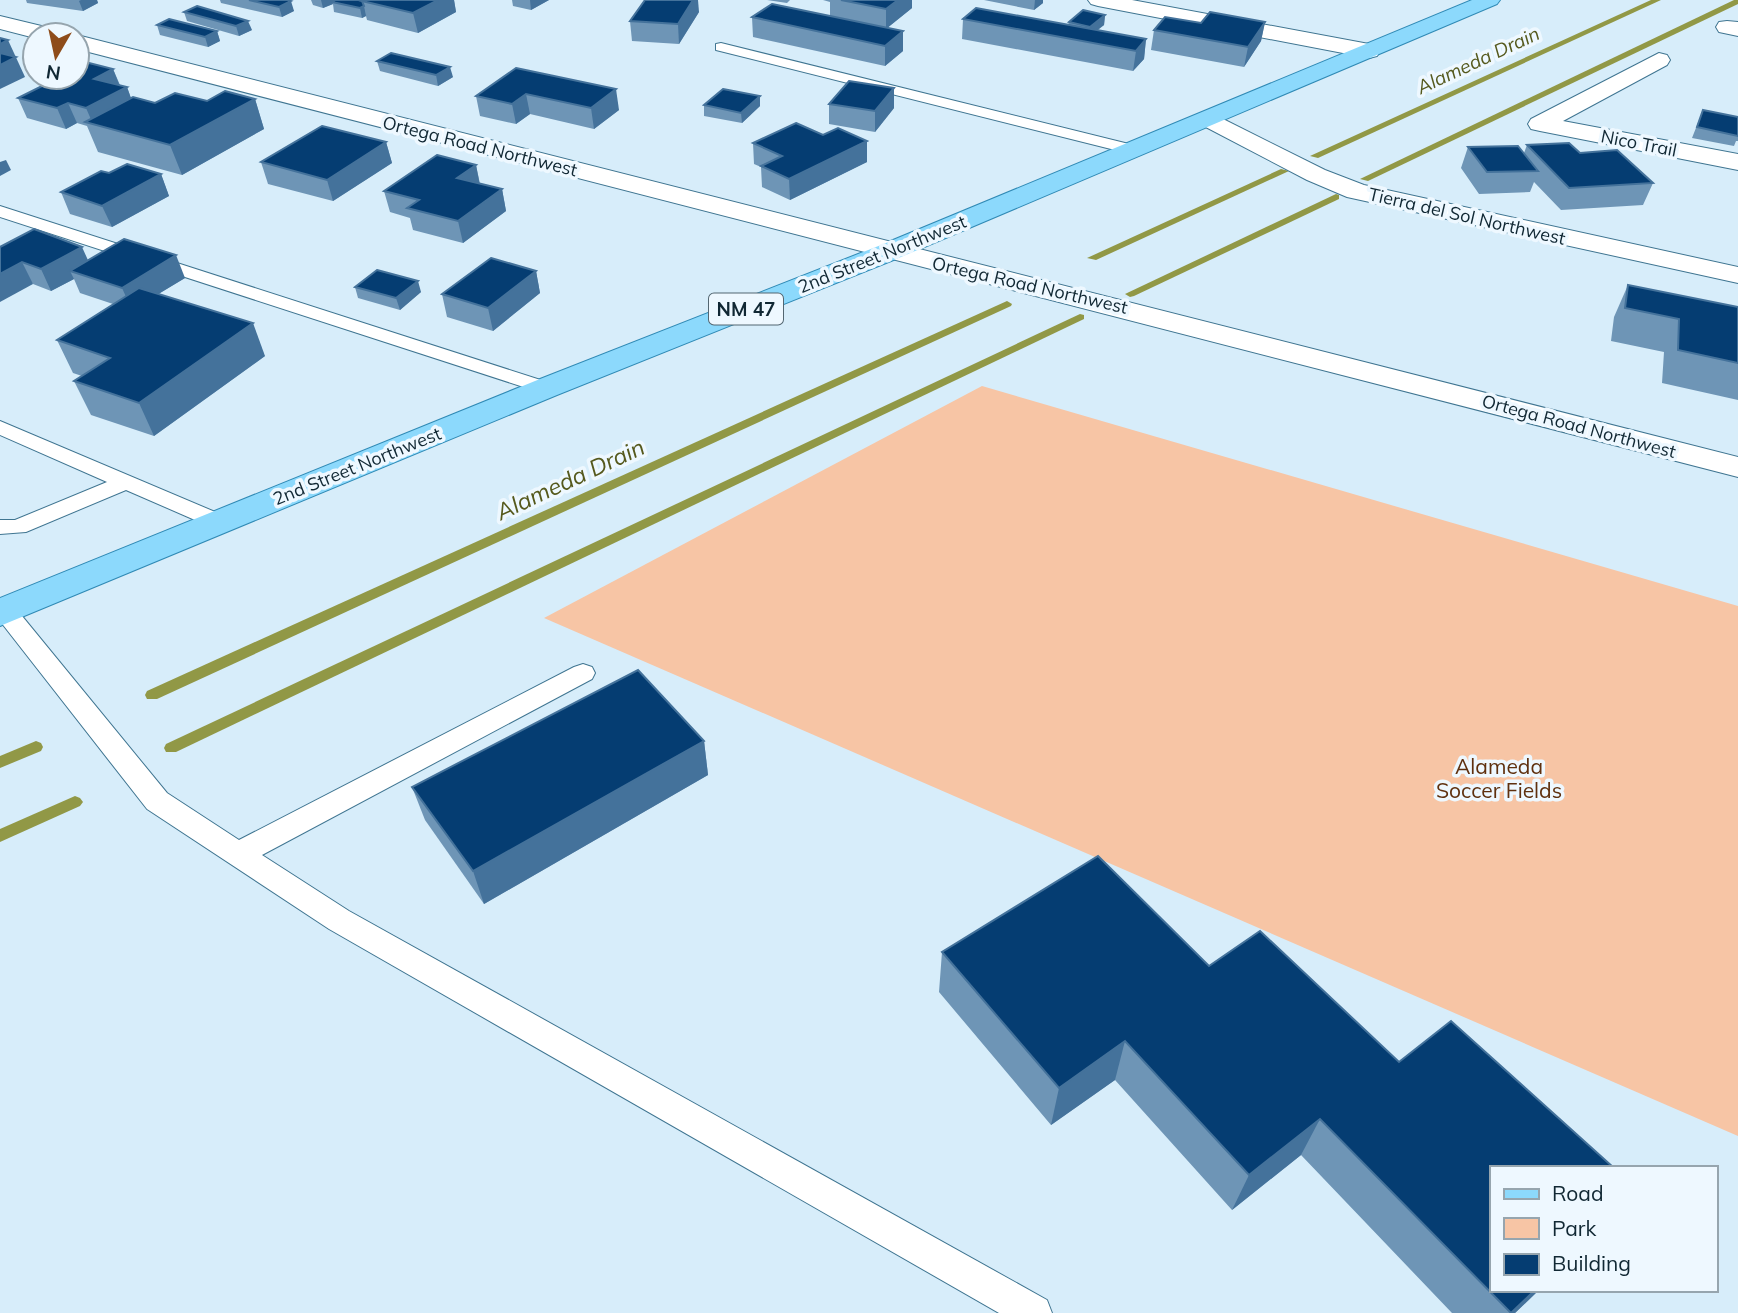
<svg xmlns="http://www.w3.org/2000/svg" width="1738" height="1313" font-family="Mulish,sans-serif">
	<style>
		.green { fill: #f7c5a5 }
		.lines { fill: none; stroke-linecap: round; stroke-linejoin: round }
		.stream { fill: #919846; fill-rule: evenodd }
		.service-casing { stroke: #3f7591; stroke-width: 2 }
		.minor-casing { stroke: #3f7591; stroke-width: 2 }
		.tertiary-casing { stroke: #3f7591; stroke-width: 2 }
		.primary-casing { stroke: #308ab5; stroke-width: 2 }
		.service { fill: #fff; fill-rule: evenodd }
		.minor { fill: #fff; fill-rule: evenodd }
		.tertiary { fill: #fff; fill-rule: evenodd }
		.primary { fill: #8cd9fc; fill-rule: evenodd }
		.wall { fill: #6e95b6 }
		.shaded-wall { fill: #44729b }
		.building { fill: #053d72; stroke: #44729b; stroke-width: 2 }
		.labels { text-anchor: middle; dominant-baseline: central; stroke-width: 7; stroke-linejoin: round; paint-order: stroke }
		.far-street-label { font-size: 18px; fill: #112834; stroke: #eef8ff }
		.far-water-label { font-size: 19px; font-style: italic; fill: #55591d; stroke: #eef8ff }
		.shield { fill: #eef8ff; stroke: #536671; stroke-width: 2 }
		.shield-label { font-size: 19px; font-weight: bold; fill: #112834 }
		.park-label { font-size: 21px; fill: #5f300e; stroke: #eef8ff }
		.water-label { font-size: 23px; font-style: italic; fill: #55591d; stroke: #eef8ff }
	</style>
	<rect width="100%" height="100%" fill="#d7edfa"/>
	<polygon class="green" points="982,386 1738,606 1738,1136 544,618"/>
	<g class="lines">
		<g class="stream">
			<polygon points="1651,0 1661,0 1318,158 1310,156"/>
			<polygon points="1734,0 1738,0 1738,4 1368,181 1360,179"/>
			<polygon points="1281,169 1289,171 1096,260 1087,258"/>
			<polygon points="1336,194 1339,195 1339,199 1134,296 1130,297 1125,294"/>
			<polygon points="1007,301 1012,304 1011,306 157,699 147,699 145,695 147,691"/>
			<polygon points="1080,314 1084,315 1084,319 176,752 166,752 164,748 166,744"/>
			<polygon points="36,741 41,743 43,747 41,751 0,768 0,756"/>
			<polygon points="75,796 80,798 83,802 80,806 0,842 0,829"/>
		</g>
		<g class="service-casing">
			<g id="service">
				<polygon points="721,43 1137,146 1139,149 1131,154 716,50 716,44"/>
				<polygon points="0,206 553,384 556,388 553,392 539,392 0,217"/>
				<polygon points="0,421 227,517 230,522 227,527 219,529 211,527 126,490 26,532 0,534 0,520 15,520 107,482 0,435"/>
				<polygon points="5,603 13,605 167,793 239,840 574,667 583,664 592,667 595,673 592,679 262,855 349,911 1047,1300 1052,1313 999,1313 329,929 147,809 0,621 0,604"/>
			</g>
		</g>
		<g class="minor-casing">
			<g id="minor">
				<polygon points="1088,0 1132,0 1369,44 1377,46 1380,51 1377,56 1369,58 1098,6 1091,4"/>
				<polygon points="1727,21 1738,22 1738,36 1719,32 1716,27 1719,22"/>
				<polygon points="1659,53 1667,55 1670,60 1667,65 1563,121 1738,154 1738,170 1540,131 1531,129 1528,124 1531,119"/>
				<polygon points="1209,112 1325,170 1364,185 1738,267 1738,283 1347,197 1307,180 1200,124 1197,119 1200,114"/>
			</g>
		</g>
		<g class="tertiary-casing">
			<g id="tertiary">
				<polygon points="0,16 58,30 61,35 35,35 35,38 0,29"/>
				<polygon points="77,35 1738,457 1738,477 77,49"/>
			</g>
		</g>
		<g class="primary-casing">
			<polygon id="primary" points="1472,0 1500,0 1497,4 901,257 557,395 0,626 0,598 535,381 881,245"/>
		</g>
		<use href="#service" class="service"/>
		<use href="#minor" class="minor"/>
		<use href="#tertiary" class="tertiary"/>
		<use href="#primary" class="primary"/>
	</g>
	<g class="wall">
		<polygon points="26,0 97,0 98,3 83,11 27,3"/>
		<polygon points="220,0 288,0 294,11 282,17 221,3"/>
		<polygon points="311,0 454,0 456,12 418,33 367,20 366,16 362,18 334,12 333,4 323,8 313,5"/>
		<polygon points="512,0 549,0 531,10 513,6"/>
		<polygon points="767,0 790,0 787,3"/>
		<polygon points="823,0 912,0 912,8 887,28 903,51 885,66 753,37 752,17 830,16 830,2"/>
		<polygon points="984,0 1043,0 1043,3 1034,10"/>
		<polygon points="184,12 252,30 239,36 187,21"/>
		<polygon points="699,12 679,44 632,41 630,21"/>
		<polygon points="1105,15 1104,25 1098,30 1146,39 1144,59 1133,71 962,39 963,19 1068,25 1069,22"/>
		<polygon points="1265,22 1261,41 1244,67 1151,50 1154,30 1201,23"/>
		<polygon points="157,25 217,31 220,41 208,47 160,35"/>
		<polygon points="377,61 453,77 438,86 380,71"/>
		<polygon points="516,68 619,110 594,129 530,114 516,124 480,116 476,96"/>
		<polygon points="113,69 120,85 127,87 131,98 155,103 255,99 264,129 182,175 98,152 87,126 77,123 66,129 27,118 18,98"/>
		<polygon points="894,88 894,108 875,132 829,124 829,104"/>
		<polygon points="704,105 760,106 742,123 704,116"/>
		<polygon points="1703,110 1738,117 1738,141 1736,141 1734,146 1692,138"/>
		<polygon points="823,135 867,141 867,162 790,200 762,187 761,167 754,164 753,143"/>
		<polygon points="386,142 392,163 333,201 268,184 261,162"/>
		<polygon points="1527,145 1580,153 1653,183 1643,205 1561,210 1534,182 1530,192 1479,194 1461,168 1468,147 1524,153"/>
		<polygon points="476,165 480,184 502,189 506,211 463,243 413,230 410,218 390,212 384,191"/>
		<polygon points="109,173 161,174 169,196 112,227 70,214 61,192"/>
		<polygon points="0,247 88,261 185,278 158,294 265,356 154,436 91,415 74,381 82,376 73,373 57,340 113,304 80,293 74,279 51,291 33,284"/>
		<polygon points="536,271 540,293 493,331 447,317 442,294"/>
		<polygon points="1628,285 1738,307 1738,400 1662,383 1664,352 1611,341 1614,317"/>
		<polygon points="355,287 421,292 400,310 358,298"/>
		<polygon points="704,741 708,775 484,904 425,820 412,787"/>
		<polygon points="1098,856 1491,1290 1539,1290 1515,1313 1452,1313 1301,1155 1232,1210 1115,1080 1051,1125 939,992 942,952"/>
	</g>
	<g class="shaded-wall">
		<polygon points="81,0 97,0 98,3 83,11 79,1"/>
		<polygon points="321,0 343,0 332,2 333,4 323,8"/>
		<polygon points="438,0 454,0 456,12 418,33 413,13"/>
		<polygon points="530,0 549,0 531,10"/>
		<polygon points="693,0 698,0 699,12 679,44 678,24"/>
		<polygon points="898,0 912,0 912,8 886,29 886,9"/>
		<polygon points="1035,0 1043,0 1043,3 1034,10"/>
		<polygon points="291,1 294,11 282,17 279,7"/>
		<polygon points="364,6 366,16 362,18 360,8"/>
		<polygon points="1105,15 1104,25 1089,36 1090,27"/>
		<polygon points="248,21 252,30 239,36 236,26"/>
		<polygon points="1265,22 1261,41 1244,67 1248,47"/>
		<polygon points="217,31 220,41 208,47 205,37"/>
		<polygon points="903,31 903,51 885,66 885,46"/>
		<polygon points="1146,39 1144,59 1133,71 1136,51"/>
		<polygon points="8,40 25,77 0,89 0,44"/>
		<polygon points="450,67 453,77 438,86 436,75"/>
		<polygon points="113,69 121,89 94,79"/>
		<polygon points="127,87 134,107 93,124 86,108"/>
		<polygon points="894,88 894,108 875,132 875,111"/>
		<polygon points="616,89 619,110 594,129 591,108"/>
		<polygon points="526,94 530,114 516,124 512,104"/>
		<polygon points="760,96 760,106 742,123 741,113"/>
		<polygon points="255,99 264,129 182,175 170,145"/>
		<polygon points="68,103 77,123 66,129 57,108"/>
		<polygon points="867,141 867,162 790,200 789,179"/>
		<polygon points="386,142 392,163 333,201 327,180"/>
		<polygon points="6,160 11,170 0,176 0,162"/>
		<polygon points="476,165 480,186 457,178"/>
		<polygon points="161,174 169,196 112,227 102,206"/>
		<polygon points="502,189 506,211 463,243 458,221"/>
		<polygon points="82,247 92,269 70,271 74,279 51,291 41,269"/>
		<polygon points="176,255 185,278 132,310 122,288"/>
		<polygon points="22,262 33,284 0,302 0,274"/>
		<polygon points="536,271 540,293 493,331 488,308"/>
		<polygon points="418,281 421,292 400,310 396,298"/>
		<polygon points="253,323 265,356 154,436 139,403"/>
		<polygon points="704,741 708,775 484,904 473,871"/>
		<polygon points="1125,1041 1115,1080 1051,1125 1059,1088"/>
		<polygon points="1320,1119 1301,1155 1232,1210 1249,1175"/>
		<polygon points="1535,1290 1539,1290 1515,1313 1511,1313"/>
	</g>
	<g class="building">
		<polygon points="249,0 288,0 291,1 279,7"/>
		<polygon points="335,0 365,0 362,1 364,6 360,8 332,2"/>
		<polygon points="365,0 438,0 413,13 362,1"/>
		<polygon points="645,0 693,0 678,24 630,21"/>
		<polygon points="841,0 898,0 886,9"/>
		<polygon points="772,4 903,31 885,46 752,17"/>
		<polygon points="197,6 248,21 236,26 184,12"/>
		<polygon points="976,8 1146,39 1136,51 963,19"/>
		<polygon points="1083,10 1105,15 1090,27 1069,22"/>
		<polygon points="1210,12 1265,22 1248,47 1154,30 1165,17 1201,23"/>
		<polygon points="169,19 217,31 205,37 157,25"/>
		<polygon points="0,38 8,40 0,44"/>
		<polygon points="0,53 16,57 0,65"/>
		<polygon points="391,53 450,67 436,75 377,61"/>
		<polygon points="89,63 113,69 94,79 127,87 86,108 68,103 57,108 18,98 60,77 77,77 77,69"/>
		<polygon points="516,68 616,89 591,108 526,94 512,104 476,96"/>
		<polygon points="849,81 894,88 875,111 829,104"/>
		<polygon points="723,89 760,96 741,113 704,105"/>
		<polygon points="225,91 255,99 170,145 85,122 133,97 155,103 175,93 207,101"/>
		<polygon points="1703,110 1738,117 1738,136 1697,127"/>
		<polygon points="796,123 823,135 838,128 867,141 789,179 761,166 782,156 753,143"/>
		<polygon points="322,126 386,142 327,180 261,162"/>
		<polygon points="1569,143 1580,153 1617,150 1653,183 1569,188 1527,145"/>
		<polygon points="1518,146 1538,171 1487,172 1468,147"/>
		<polygon points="437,155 476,165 457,178 502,189 458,221 407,208 419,200 384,191"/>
		<polygon points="127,164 161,174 102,206 61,192 101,171 109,173"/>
		<polygon points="34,229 82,247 41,269 22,262 0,274 0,247"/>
		<polygon points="124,239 176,255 122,288 70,271"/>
		<polygon points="491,258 536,271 488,308 442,294"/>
		<polygon points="377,270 418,281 396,298 355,287"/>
		<polygon points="1628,285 1738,307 1738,363 1678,350 1679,319 1625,308"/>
		<polygon points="139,288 253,323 139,403 74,381 110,358 57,340"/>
		<polygon points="638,670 704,741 473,871 412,787"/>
		<polygon points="1098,856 1209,966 1260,931 1399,1062 1451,1021 1614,1168 1491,1168 1491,1290 1535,1290 1511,1313 1320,1119 1249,1175 1125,1041 1059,1088 942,952"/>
	</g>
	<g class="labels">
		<g class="far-street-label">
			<text transform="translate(1639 143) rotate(11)">Nico Trail</text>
			<text transform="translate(480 146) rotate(14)">Ortega Road Northwest</text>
			<text transform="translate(1467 216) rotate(13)">Tierra del Sol Northwest</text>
			<text transform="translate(882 254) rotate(-22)">2nd Street Northwest</text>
			<text transform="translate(1030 285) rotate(13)">Ortega Road Northwest</text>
			<text transform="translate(1579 426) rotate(15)">Ortega Road Northwest</text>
			<text transform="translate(357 466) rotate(-22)">2nd Street Northwest</text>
		</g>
		<g class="far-water-label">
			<text transform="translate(1478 60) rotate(-25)">Alameda Drain</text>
		</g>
		<rect class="shield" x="709" y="293.5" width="74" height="31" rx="5"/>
		<g class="shield-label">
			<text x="746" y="309">NM 47</text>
		</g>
		<g class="park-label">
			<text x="1499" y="766">Alameda<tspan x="1499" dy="24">Soccer Fields</tspan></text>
		</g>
		<g class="water-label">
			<text transform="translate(570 479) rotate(-25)">Alameda Drain</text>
		</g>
	</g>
	<rect x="1490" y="1166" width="228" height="126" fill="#eef8ff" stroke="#96a5ae" stroke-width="2"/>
	<rect x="1504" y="1189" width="35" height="10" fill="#8cd9fc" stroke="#96a5ae" stroke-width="2"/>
	<text x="1552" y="1201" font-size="21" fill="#112834">Road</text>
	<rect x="1504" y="1218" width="35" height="21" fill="#f7c5a5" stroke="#96a5ae" stroke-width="2"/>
	<text x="1552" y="1236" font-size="21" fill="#112834">Park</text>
	<rect x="1504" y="1254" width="35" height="21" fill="#053d72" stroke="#96a5ae" stroke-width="2"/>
	<text x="1552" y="1271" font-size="21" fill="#112834">Building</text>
	<g transform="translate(56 56) rotate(189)"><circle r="33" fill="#eef8ff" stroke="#96a5ae" stroke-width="2"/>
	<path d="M0-5L12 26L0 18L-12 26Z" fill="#8e4c1a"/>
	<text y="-10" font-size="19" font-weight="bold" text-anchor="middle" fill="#112834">N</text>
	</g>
</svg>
